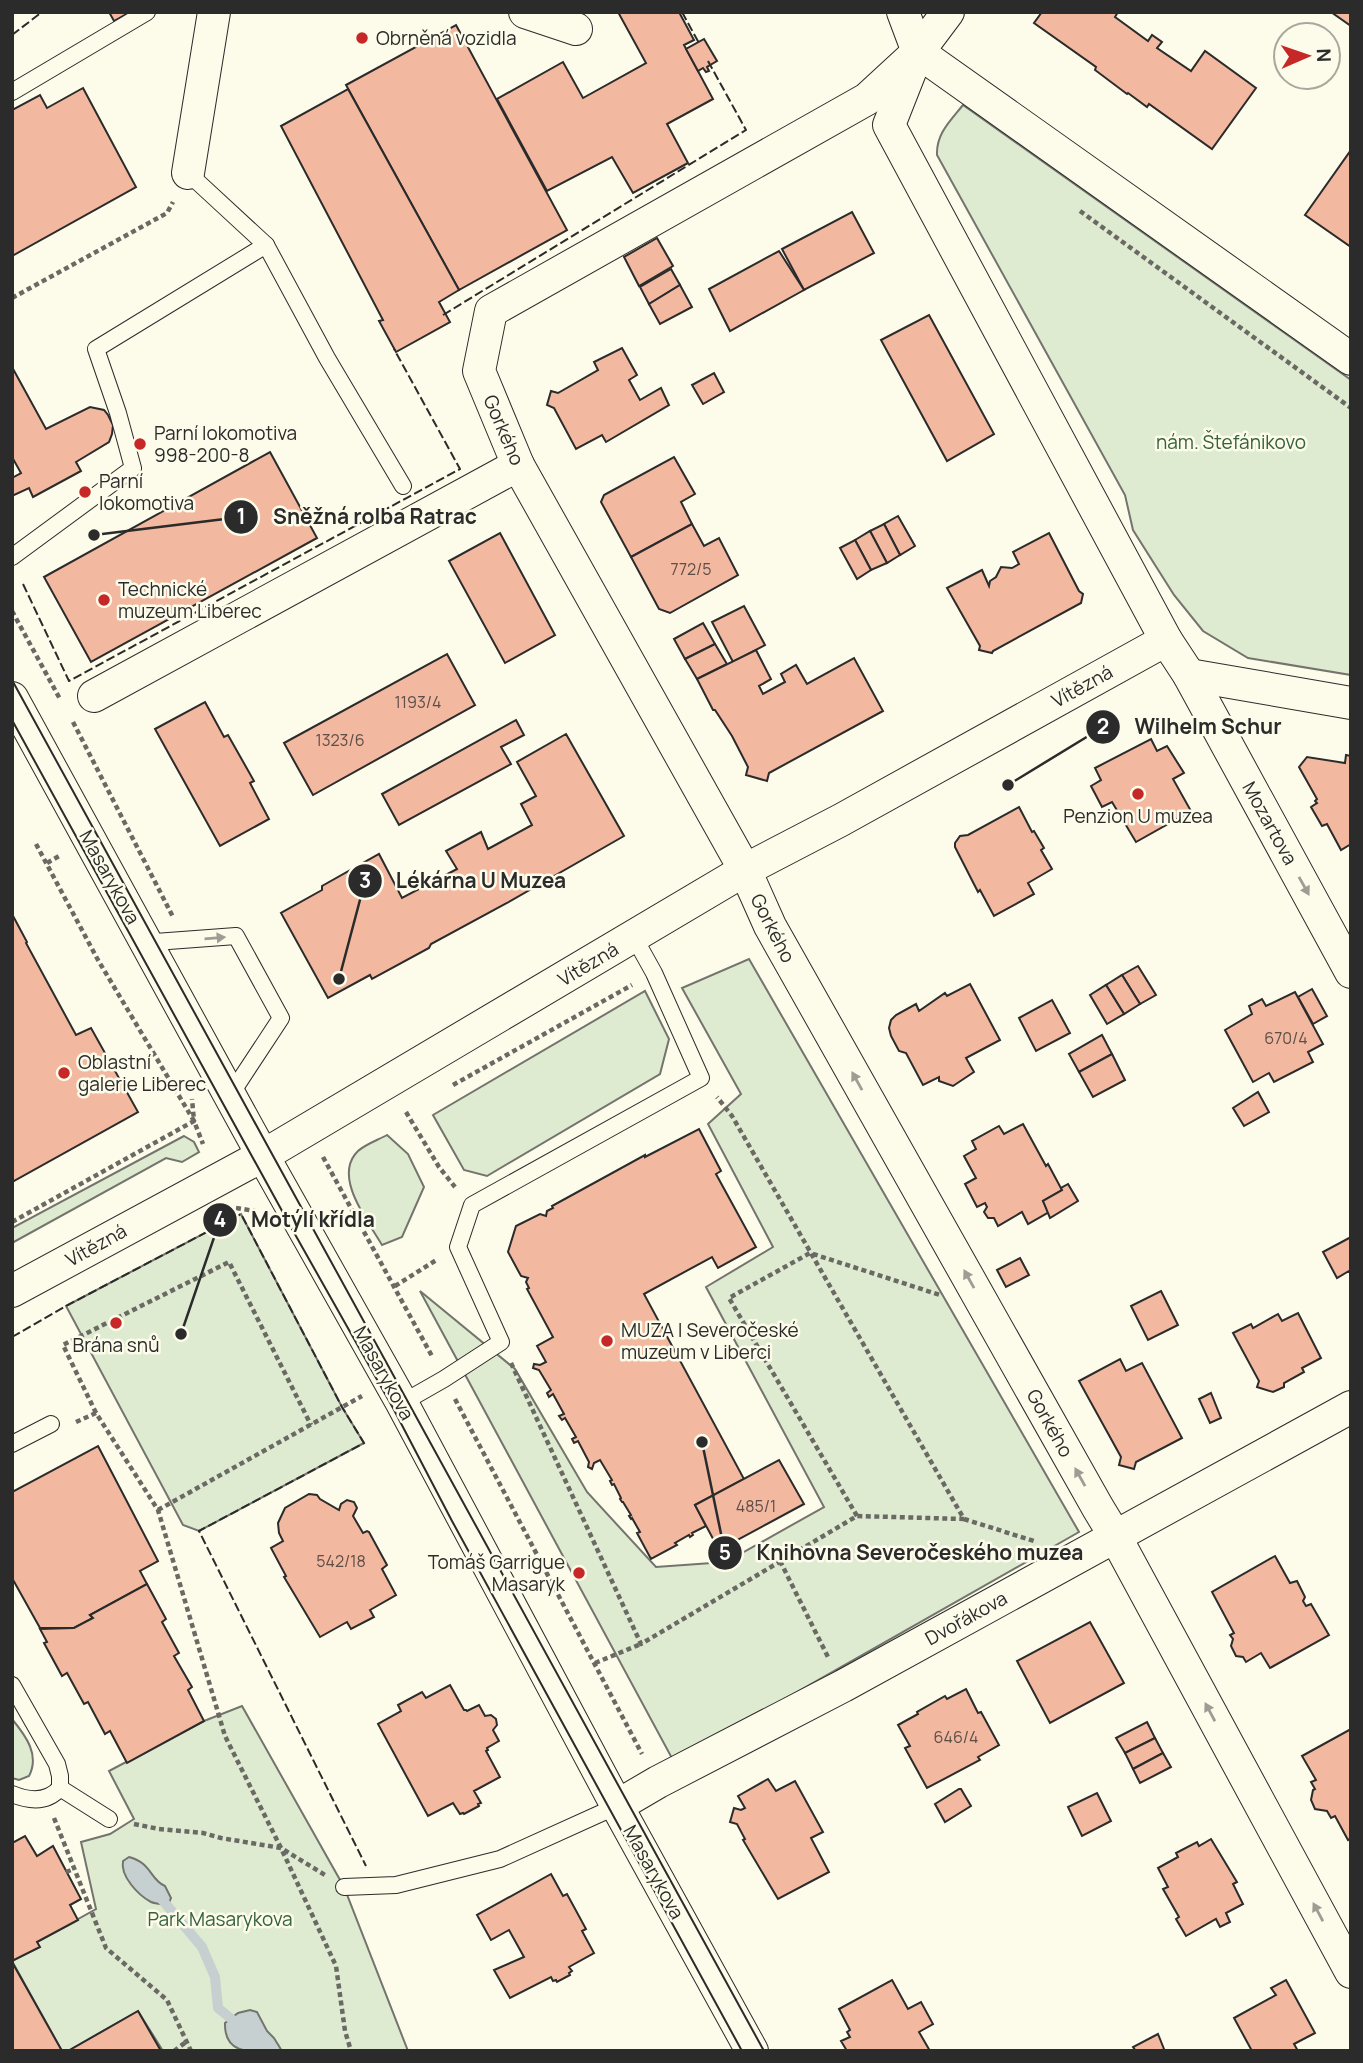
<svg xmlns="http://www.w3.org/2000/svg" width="1363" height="2063" font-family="Manrope,sans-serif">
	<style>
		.green { fill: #deebd1; stroke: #74746e; stroke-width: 2 }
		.water { fill: #c7d0d0; stroke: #74746e; stroke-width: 2 }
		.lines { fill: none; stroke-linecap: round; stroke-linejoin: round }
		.stream { stroke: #c7d0d0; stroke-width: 10 }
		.building { fill: #f2b8a0; stroke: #2b2b2b; stroke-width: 2 }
		.lane-casing { stroke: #2b2b2b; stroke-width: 18 }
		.street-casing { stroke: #2b2b2b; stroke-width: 34 }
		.path { stroke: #6a6964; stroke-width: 4.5; stroke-dasharray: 5 3.5; stroke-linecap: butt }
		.lane { stroke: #fdfbea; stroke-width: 16 }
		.street { stroke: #fdfbea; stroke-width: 32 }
		.tram { stroke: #2b2b2b; stroke-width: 2 }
		.fence { stroke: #2b2b2b; stroke-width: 2; stroke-dasharray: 9 3.5; stroke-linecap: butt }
		.oneway { fill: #9e9d94 }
		.poi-dot { fill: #c62828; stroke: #fdfbea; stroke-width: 2.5 }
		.labels { text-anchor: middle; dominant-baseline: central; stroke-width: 5; stroke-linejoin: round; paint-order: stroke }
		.number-label { font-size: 16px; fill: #5d4e48 }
		.poi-label { font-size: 19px; fill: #2b2b2b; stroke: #fdfbea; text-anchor: start }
		.street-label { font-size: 19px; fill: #2b2b2b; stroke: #fdfbea }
		.park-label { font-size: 19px; fill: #34623c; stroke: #fdfbea }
		.leader { fill: none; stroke: #2b2b2b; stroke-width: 2.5 }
		.callout-dot { fill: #2b2b2b; stroke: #fdfbea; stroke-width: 2.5 }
		.mark-label { font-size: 21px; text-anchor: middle; font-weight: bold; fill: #fff }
		.callout-label { font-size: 21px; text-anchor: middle; font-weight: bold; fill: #2b2b2b; stroke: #fdfbea; stroke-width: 5; stroke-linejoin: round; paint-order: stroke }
	</style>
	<rect width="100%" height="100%" fill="#fdfbea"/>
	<g class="green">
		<path d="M 963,105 L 1351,380 L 1351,675 L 1248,658 L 1203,631 L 1174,595 L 1133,530 L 1125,495 L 937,155 C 936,134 950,121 963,105 Z"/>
		<polygon points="749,959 1079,1532 674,1762 420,1291 515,1369 587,1492 656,1567 726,1562 824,1507 706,1287 773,1247 708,1124 741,1094 682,988"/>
		<polygon points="645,991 669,1039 660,1074 487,1176 464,1170 433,1115"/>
		<path d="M 387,1135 L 408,1154 L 424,1187 L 402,1237 L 382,1245 C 368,1221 332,1176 358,1151 C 366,1144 378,1140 387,1135 Z"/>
		<polygon points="184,1136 194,1142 199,1152 182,1162 166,1158 12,1243 12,1228"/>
		<polygon points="241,1214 342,1407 364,1443 199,1531 183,1525 66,1306"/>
		<polygon points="242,1706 344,1887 408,2051 163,2051 138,2011 68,2051 62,2051 12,1961 39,1947 37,1942 96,1909 81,1842 110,1834 134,1819 109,1771 204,1721"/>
		<path d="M 12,1719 C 26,1736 40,1755 29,1776 L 19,1780 L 12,1778 Z"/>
	</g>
	<g class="water">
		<path d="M 129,1857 C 152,1863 150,1880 165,1886 L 171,1898 L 168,1905 C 163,1904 156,1904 151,1902 C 138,1895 120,1876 123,1861 Z"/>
		<path d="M 250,2010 L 257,2012 L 267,2031 L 274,2038 L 282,2051 C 256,2051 224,2058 225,2023 L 238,2013 Z"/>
	</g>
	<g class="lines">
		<polyline class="stream" points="159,1896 202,1947 215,1977 218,2008 240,2026"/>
	</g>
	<g class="building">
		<polygon points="109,12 130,12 114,21"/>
		<polygon points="618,12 679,12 694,40 684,45 713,99 667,124 688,163 633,193 612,157 547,191 497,99 563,62 583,98 646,63"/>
		<polygon points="1042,12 1118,12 1115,17 1148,41 1152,35 1162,42 1157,48 1191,71 1205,51 1256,88 1212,149 1149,104 1147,107 1128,93 1127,94 1095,70 1096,67 1034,23"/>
		<polygon points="1331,12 1351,12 1351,26"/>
		<polygon points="456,25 567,230 459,290 346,85"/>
		<polygon points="704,39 717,61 707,67 709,71 706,72 703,68 698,71 686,49"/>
		<polygon points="83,88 136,187 12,256 12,110 40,95 47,108"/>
		<polygon points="348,89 459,290 439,302 450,322 396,352 379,321 383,320 281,126"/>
		<polygon points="1351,150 1351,247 1305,215"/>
		<polygon points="852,212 874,253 804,290 782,249"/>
		<polygon points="657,238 673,266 639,286 624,257"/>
		<polygon points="779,251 804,290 730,331 709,289"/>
		<polygon points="671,269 680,285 649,304 640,287"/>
		<polygon points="680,285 692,307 660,324 649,304"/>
		<polygon points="929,315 994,434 947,461 881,340"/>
		<polygon points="622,348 637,375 629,380 640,400 661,388 669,405 606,442 602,435 576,449 554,408 547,405 551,391 558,393 598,370 594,362"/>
		<polygon points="12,367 46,429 90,407 104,410 108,415 113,425 112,434 109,442 76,462 81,471 33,497 29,488 12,496 12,478 21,473 12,457"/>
		<polygon points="714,373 724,392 703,404 692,385"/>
		<polygon points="270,452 317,538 91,662 44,577"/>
		<polygon points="674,457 695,494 681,502 692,524 631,557 601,502 604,495"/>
		<polygon points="898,516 915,546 900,555 884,524"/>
		<polygon points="692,524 704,546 719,538 738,575 670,613 659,609 631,557"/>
		<polygon points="884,524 900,555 887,563 870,531"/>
		<polygon points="870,531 887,563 871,570 855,540"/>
		<polygon points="500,533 555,635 505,663 449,561"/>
		<polygon points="1049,533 1079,591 1083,594 1081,603 993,651 992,653 979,650 980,646 947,588 982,570 989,586 990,581 996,577 1001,567 1012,568 1019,564 1013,552"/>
		<polygon points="855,540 871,570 857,579 840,548"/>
		<polygon points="744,606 765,645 733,662 712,622"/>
		<polygon points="703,623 715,644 685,659 674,639"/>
		<polygon points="715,644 727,664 697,679 685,659"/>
		<polygon points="756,650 771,679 759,686 763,694 785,682 781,674 796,665 807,684 854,658 883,711 769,773 767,781 746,775 748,767 732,736 715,710 713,710 697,679"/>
		<polygon points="447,654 475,705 313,795 284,743"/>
		<polygon points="205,702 224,737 228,735 254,781 250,783 269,819 220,846 155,729"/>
		<polygon points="516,720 524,735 501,747 511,764 399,825 382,794"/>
		<polygon points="566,734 624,836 507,903 431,944 429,948 372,979 370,975 328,998 281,913 322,890 322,886 379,854 402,898 457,869 446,851 481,832 488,849 532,825 521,804 536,796 517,762"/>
		<polygon points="1151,739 1157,751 1167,746 1184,773 1173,779 1191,811 1136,842 1112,802 1102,807 1091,786 1101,780 1095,768"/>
		<polygon points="1346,755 1351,756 1351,844 1341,850 1327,824 1322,826 1311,807 1317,803 1315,801 1317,799 1299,767 1307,757 1345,763"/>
		<polygon points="1019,807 1032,832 1034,831 1044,848 1041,850 1052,869 1028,883 1034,894 994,916 980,890 978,892 955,847 955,843 960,836 968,835"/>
		<polygon points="12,914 27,942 26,943 76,1035 91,1028 138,1112 12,1182"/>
		<polygon points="1138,966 1156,995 1140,1004 1122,975"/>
		<polygon points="1122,975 1140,1004 1124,1014 1106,985"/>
		<polygon points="970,984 1000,1040 966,1058 974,1072 953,1086 939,1081 939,1077 923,1085 906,1053 899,1051 891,1036 889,1028 891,1020 896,1015 916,1004 919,1011 945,993 947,996"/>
		<polygon points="1106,985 1124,1014 1107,1024 1090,995"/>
		<polygon points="1312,989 1327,1016 1313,1024 1298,997"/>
		<polygon points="1295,992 1323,1044 1308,1052 1313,1062 1274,1082 1269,1073 1253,1082 1225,1030 1252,1014 1249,1006 1262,999 1266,1006"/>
		<polygon points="1052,1000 1070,1033 1036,1051 1019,1018"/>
		<polygon points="1102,1035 1112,1054 1079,1072 1069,1054"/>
		<polygon points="1112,1054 1125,1080 1093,1097 1079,1072"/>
		<polygon points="1258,1092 1269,1112 1244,1126 1233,1108"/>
		<polygon points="1023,1124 1046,1166 1048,1164 1062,1190 1043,1201 1049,1212 1028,1224 1022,1212 998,1226 994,1218 988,1218 984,1212 987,1207 985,1203 977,1207 965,1184 976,1178 964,1156 976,1149 972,1141 999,1126 1004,1134"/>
		<polygon points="699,1129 721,1171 716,1174 756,1247 718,1268 712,1257 644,1294 744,1479 695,1505 706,1526 692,1533 693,1535 690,1537 689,1535 675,1543 677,1545 651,1559 637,1533 640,1532 632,1518 631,1519 629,1516 631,1515 623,1502 622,1502 620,1499 621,1498 614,1484 612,1485 610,1481 612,1480 600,1460 594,1463 592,1469 588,1467 589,1462 578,1441 574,1443 572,1439 576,1437 565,1418 562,1420 559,1416 564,1414 553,1394 549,1397 547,1393 551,1390 539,1370 533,1368 534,1364 540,1365 546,1362 537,1346 553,1337 527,1289 529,1288 526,1282 528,1278 521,1276 508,1252 516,1226 540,1214 546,1216 547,1211 553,1208 552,1206 645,1155 645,1157"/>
		<polygon points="1068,1184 1078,1201 1050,1218 1043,1201 1062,1190 1061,1188"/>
		<polygon points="1351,1237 1351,1274 1349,1271 1337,1278 1323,1252"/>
		<polygon points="1020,1258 1029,1275 1006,1287 997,1270"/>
		<polygon points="1161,1291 1178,1325 1148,1340 1131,1306"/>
		<polygon points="1298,1313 1321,1358 1302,1368 1304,1372 1284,1383 1284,1387 1273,1392 1257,1387 1259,1381 1233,1333 1251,1324 1253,1328 1278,1314 1282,1321"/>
		<polygon points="1120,1359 1126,1371 1142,1363 1182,1438 1136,1462 1134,1469 1119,1465 1121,1457 1079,1381"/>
		<polygon points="1211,1393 1221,1418 1210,1423 1199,1399"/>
		<polygon points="98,1446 158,1561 140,1571 147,1584 90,1615 93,1618 74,1628 40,1628 12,1578 12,1492"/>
		<polygon points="779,1460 804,1504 719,1550 695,1505"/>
		<polygon points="309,1494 317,1495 320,1499 339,1510 341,1504 347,1500 354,1502 357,1508 353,1516 363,1533 367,1531 369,1532 387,1565 382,1569 396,1595 370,1610 374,1617 351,1629 347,1622 320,1637 284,1577 286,1576 271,1548 283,1541 279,1533 278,1523 285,1508"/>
		<polygon points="1275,1556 1290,1583 1297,1581 1305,1597 1303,1601 1306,1606 1311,1604 1329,1635 1270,1668 1261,1653 1246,1662 1243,1657 1236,1656 1231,1646 1233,1639 1230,1635 1234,1633 1212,1592"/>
		<polygon points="147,1584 166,1619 162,1622 179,1653 174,1656 192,1687 188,1690 204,1721 127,1763 110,1731 105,1734 88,1702 84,1704 67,1673 62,1676 44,1643 47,1642 40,1629 74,1628 93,1618 90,1615"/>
		<polygon points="1090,1622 1124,1683 1050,1723 1017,1661"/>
		<polygon points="450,1685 464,1710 466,1710 467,1711 479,1705 485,1716 491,1715 496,1719 497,1725 493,1730 499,1741 487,1748 488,1750 486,1751 500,1777 474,1791 481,1803 478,1804 479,1806 464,1814 463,1813 460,1814 453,1803 428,1816 378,1724 401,1711 398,1705 422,1692 426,1698"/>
		<polygon points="966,1689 978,1713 981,1712 999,1745 978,1757 980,1760 927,1788 905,1748 910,1746 898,1725 918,1714 917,1712 945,1696 947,1699"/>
		<polygon points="1147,1722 1155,1738 1125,1753 1116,1738"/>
		<polygon points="1351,1729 1351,1838 1348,1840 1335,1816 1331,1818 1327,1811 1315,1809 1311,1800 1313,1790 1315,1789 1311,1782 1316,1780 1302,1756"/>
		<polygon points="1155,1738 1163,1753 1133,1769 1125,1753"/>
		<polygon points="1163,1753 1171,1767 1140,1783 1133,1769"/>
		<polygon points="768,1779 776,1791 795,1781 823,1832 811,1838 829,1872 778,1899 743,1840 745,1839 737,1824 730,1822 734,1808 741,1810 745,1808 738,1796"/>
		<polygon points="959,1789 961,1789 971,1806 945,1822 935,1804"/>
		<polygon points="1097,1793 1111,1821 1082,1836 1068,1807"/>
		<polygon points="25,1836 37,1856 53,1846 81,1899 70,1905 78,1920 37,1942 40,1947 12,1961 12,1843"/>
		<polygon points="1211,1839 1237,1882 1233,1884 1243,1904 1226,1913 1230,1922 1220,1927 1216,1919 1186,1936 1176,1919 1179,1917 1163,1889 1168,1887 1158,1868 1178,1857 1176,1853 1197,1842 1199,1846"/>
		<polygon points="551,1874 563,1896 567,1894 586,1929 582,1931 594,1953 569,1967 572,1971 569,1973 570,1975 557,1982 556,1980 553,1981 551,1977 510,1998 494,1970 524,1957 509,1930 491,1940 477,1915"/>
		<polygon points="12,1962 62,2051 12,2051"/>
		<polygon points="892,1980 908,2009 921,2002 933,2024 919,2032 930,2051 847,2051 841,2041 850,2037 847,2032 850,2030 839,2009"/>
		<polygon points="1286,1980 1315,2033 1294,2044 1298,2051 1252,2051 1234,2018 1276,1995 1271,1988"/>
		<polygon points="138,2011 161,2051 68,2051"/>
		<polygon points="1158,2034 1164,2049 1161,2051 1136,2051 1133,2047"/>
	</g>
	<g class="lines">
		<g class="lane-casing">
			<g id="lane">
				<polyline points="12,92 147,12"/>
				<polyline points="188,173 266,245 327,358 403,486"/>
				<polyline points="12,557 133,468 118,413 96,349 266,245"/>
				<polyline points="147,944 155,942 236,936 281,1018 231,1094"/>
				<polyline points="402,1403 444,1379 501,1342 458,1247 472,1205 701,1078 654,973 634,937"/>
				<polyline points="12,1444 51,1424"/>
				<polyline points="12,1685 57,1764 60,1776 60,1788 109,1819"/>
				<path d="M 12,1794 C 29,1801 47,1803 60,1788"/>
				<polyline points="344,1887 396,1885 500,1859 617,1806"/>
			</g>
		</g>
		<g class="street-casing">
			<g id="street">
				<polyline points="525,12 576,29"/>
				<polyline points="903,12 918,52"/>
				<polyline points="948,12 918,52 867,99 491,311 479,371 518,465 745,870 770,926 1098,1508 1115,1536 1351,1972"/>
				<polyline points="918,52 1351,359"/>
				<polyline points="915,59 889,125 1166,640 1189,675 1351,972"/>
				<polyline points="188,173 214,12"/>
				<polyline points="1189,675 1351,703"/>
				<polyline points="94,696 518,465"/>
				<polyline points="12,698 263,1156 402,1403 617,1806 752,2051"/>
				<polyline points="12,1291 271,1151 745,870 841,820 1166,640"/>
				<polyline points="617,1806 658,1782 843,1686 1351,1407"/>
			</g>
		</g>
		<g class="path">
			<polyline points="1080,211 1351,408"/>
			<polyline points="12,298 167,213 173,202"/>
			<polyline points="12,611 60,699"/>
			<polyline points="73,722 173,917"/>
			<polyline points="36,844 98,960 194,1121 203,1144"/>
			<polyline points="47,863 61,855"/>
			<polyline points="453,1085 632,985"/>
			<polyline points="406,1112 439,1167 455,1187"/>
			<polyline points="323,1157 433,1358"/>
			<polyline points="236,1208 255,1211"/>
			<polyline points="12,1222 194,1121 192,1099"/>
			<polyline points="395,1286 438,1259"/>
			<polyline points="511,1363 641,1644 857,1516 964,1519 732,1116 717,1097"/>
			<polyline points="455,1399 642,1754"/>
			<polyline points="96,1413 63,1345 229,1262 311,1425"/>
			<polyline points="76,1422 96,1413 158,1510 225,1736 281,1848 336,1966 345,2031 351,2051"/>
			<polyline points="158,1510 362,1396"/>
			<polyline points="857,1516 729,1298 810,1253 940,1295"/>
			<polyline points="964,1519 1037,1542"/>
			<polyline points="780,1561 828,1657"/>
			<polyline points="595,1663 641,1644"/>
			<polyline points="54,1818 106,1948 167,2000 191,2051"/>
			<polyline points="134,1824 159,1829 203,1833 221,1838 281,1848 325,1875"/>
			<polyline points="66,1872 74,1869"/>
			<polyline points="174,2051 186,2042"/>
		</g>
		<use href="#lane" class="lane"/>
		<use href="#street" class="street"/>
		<g class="tram">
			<polyline points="12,680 764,2051"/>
			<polyline points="12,720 292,1229 393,1408 452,1521 742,2051"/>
		</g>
		<g class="fence">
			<polyline points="682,12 700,45"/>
			<polyline points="12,35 42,12"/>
			<polyline points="443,315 746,130 708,61"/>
			<polyline points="23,584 69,681 460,469 394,349"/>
			<polyline points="12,1337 66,1306 241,1214 342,1407 364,1443 199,1531 366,1866"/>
		</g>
	</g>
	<defs><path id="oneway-solid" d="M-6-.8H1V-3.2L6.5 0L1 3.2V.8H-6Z" transform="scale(1.75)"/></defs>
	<g class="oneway">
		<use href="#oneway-solid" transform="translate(1304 886) rotate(61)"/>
		<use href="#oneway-solid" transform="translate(215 938) rotate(-5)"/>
		<use href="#oneway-solid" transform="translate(857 1081) rotate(-119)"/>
		<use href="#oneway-solid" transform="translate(969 1279) rotate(-119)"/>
		<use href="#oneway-solid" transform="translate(1080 1477) rotate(-119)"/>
		<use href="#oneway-solid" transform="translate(1210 1712) rotate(-118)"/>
		<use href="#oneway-solid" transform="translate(1318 1912) rotate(-118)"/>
	</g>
	<g class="poi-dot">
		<circle cx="362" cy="38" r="7"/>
		<circle cx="140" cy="444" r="7"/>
		<circle cx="85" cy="492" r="7"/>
		<circle cx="104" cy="600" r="7"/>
		<circle cx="1138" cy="794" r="7"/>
		<circle cx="64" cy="1073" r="7"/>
		<circle cx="116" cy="1323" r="7"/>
		<circle cx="607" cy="1341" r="7"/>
		<circle cx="579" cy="1573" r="7"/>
	</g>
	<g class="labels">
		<g class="number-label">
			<text x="691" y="569">772/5</text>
			<text x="418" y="702">1193/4</text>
			<text x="340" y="740">1323/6</text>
			<text x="1286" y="1038">670/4</text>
			<text x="756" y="1506">485/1</text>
			<text x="341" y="1561">542/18</text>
			<text x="956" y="1737">646/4</text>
		</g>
		<g class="poi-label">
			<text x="376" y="38">Obrněná vozidla</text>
			<text x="154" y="433">Parní lokomotiva<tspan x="154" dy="22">998-200-8</tspan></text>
			<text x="99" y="481">Parní<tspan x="99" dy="22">lokomotiva</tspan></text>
			<text x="118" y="589">Technické<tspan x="118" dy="22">muzeum Liberec</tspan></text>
			<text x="1138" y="816" text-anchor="middle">Penzion U muzea</text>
			<text x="78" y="1062">Oblastní<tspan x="78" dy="22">galerie Liberec</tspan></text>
			<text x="621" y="1330">MUZA | Severočeské<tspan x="621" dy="22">muzeum v Liberci</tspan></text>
			<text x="116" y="1345" text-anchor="middle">Brána snů</text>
			<text x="565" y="1562" text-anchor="end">Tomáš Garrigue<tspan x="565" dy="22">Masaryk</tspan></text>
		</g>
		<g class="street-label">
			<text transform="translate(504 430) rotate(67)">Gorkého</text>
			<text transform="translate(1082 686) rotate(-29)">Vítězná</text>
			<text transform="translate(1270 823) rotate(61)">Mozartova</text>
			<text transform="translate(110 877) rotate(61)">Masarykova</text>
			<text transform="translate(773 928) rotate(63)">Gorkého</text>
			<text transform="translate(588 964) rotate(-31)">Vítězná</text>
			<text transform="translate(96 1245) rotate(-29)">Vítězná</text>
			<text transform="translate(384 1373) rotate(61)">Masarykova</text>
			<text transform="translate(1050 1423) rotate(61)">Gorkého</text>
			<text transform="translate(966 1618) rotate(-29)">Dvořákova</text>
			<text transform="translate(654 1872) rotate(61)">Masarykova</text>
		</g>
		<g class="park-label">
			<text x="1231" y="442">nám. Štefánikovo</text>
			<text x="220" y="1919">Park Masarykova</text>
		</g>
	</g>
	<path class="leader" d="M94 535L241 517M1008 785L1103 727M339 979L365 881M181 1334L220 1220M702 1442L725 1553"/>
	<g class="callout-dot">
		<circle cx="94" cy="535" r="7"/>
		<circle cx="1008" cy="785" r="7"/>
		<circle cx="339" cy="979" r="7"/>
		<circle cx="181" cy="1334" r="7"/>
		<circle cx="702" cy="1442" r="7"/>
		<circle cx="241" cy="517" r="18"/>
		<circle cx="1103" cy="727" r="18"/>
		<circle cx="365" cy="881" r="18"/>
		<circle cx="220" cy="1220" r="18"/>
		<circle cx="725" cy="1553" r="18"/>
	</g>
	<g class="mark-label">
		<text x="241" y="524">1</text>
		<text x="1103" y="734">2</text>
		<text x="365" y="888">3</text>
		<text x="220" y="1227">4</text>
		<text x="725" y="1560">5</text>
	</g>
	<g class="callout-label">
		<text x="375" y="524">Sněžná rolba Ratrac</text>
		<text x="1208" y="734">Wilhelm Schur</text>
		<text x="481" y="888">Lékárna U Muzea</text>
		<text x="313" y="1227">Motýlí křídla</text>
		<text x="920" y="1560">Knihovna Severočeského muzea</text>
	</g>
	<rect width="1363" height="2063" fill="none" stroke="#2b2b2b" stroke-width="28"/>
	<g transform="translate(1307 56) rotate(88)"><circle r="33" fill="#fdfbea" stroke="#a9a89e" stroke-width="2"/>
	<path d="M0-5L12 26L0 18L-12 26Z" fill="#c62828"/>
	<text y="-10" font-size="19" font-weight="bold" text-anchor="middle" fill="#2b2b2b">N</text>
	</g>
</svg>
